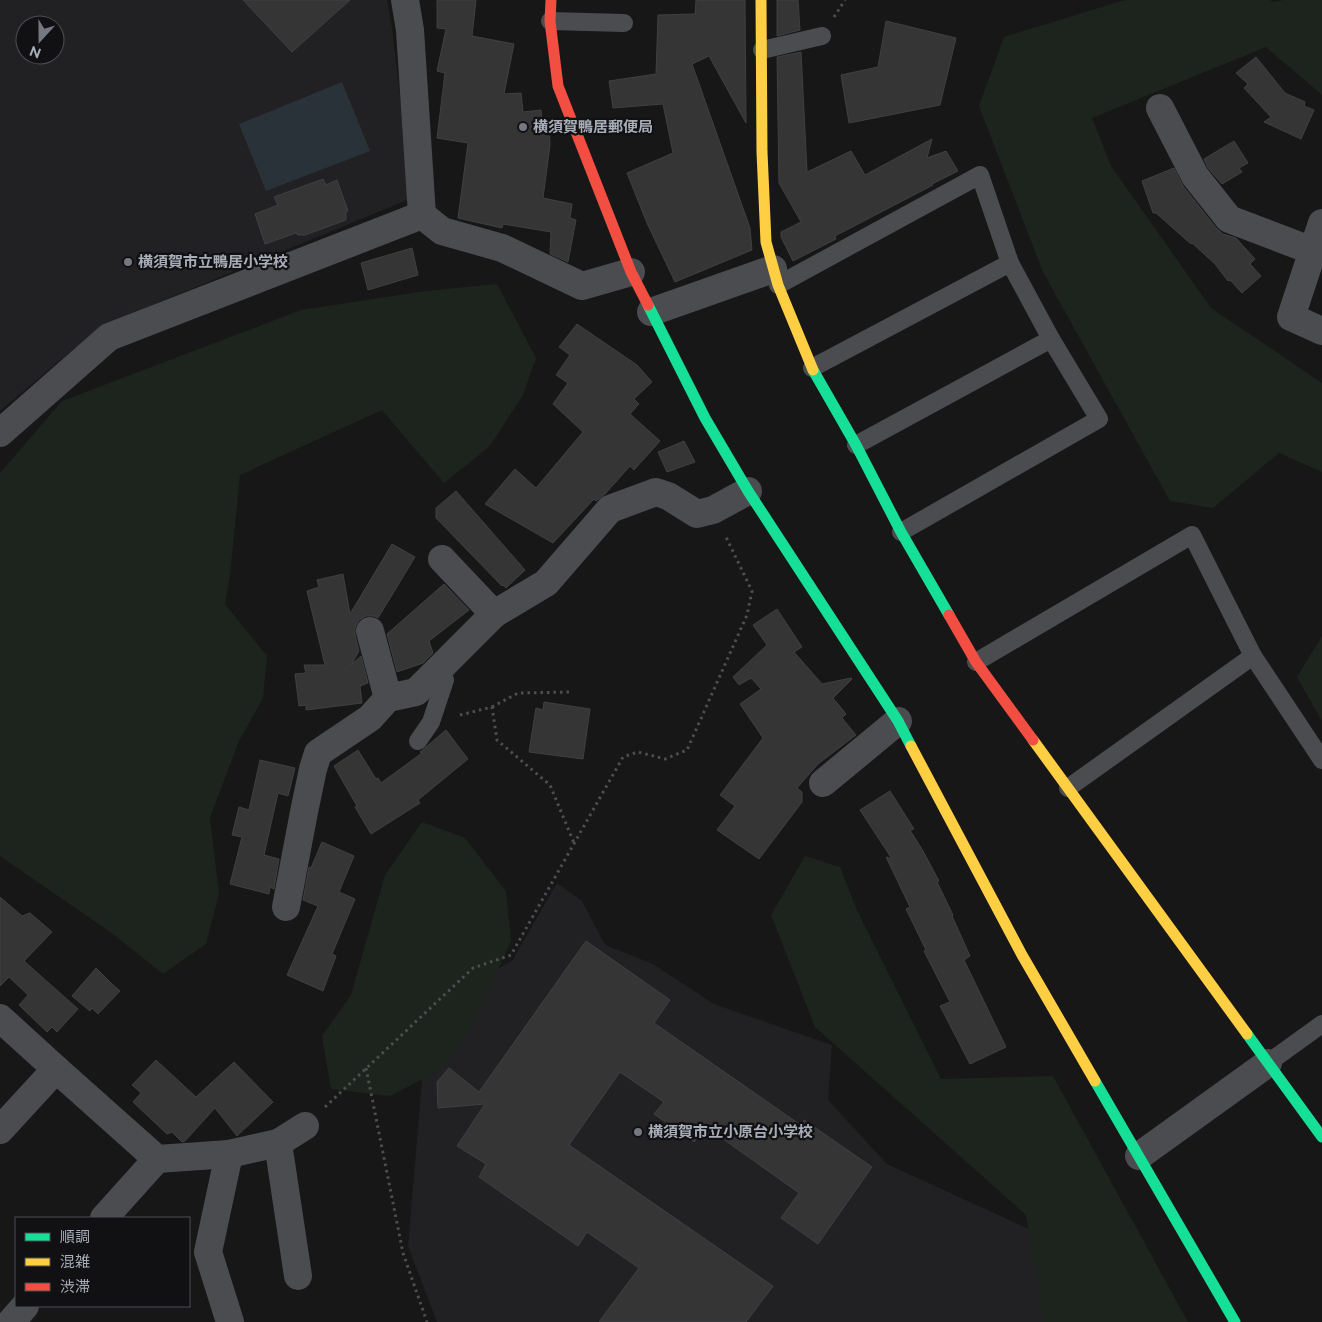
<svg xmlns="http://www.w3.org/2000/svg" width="1322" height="1322" font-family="Raleway,'Noto Sans JP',sans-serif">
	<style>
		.built { fill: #212123; fill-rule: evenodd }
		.green { fill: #1d241e }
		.water { fill: #2a3239 }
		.building { fill: #353536; stroke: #3f4043 }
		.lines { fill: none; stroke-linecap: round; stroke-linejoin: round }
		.path { stroke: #4d4e52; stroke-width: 3; stroke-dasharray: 2.5 4; stroke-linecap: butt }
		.lane { stroke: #4b4c50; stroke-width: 18 }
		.street { stroke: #4b4c50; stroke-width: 28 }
		.fast { stroke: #16e098; stroke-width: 11 }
		.slow { stroke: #ffcf43; stroke-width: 11 }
		.jam { stroke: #f24e42; stroke-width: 11 }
		.poi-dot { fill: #757880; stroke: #111113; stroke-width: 2 }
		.labels { text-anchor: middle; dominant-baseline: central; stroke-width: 4.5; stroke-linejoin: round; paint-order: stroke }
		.poi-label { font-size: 15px; font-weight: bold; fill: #a8adb8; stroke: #111113; text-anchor: start }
	</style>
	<rect width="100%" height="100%" fill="#171717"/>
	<g class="built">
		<path d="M 0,0 L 387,0 L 392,28 L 412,198 L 101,326 L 0,411 ZM 25,25 L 55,25 L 55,55 L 25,55 Z"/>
		<polygon points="557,883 582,901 604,943 610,947 653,964 714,1004 832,1045 828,1100 887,1164 1031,1230 1045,1322 437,1322 408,1246 422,1080 490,973 512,961"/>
	</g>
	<g class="green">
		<polygon points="1125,0 1270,0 1273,2 1284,0 1322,0 1322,95 1266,47 1092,118 1111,166 1211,308 1322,383 1322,472 1279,453 1213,508 1170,501 1043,272 979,106 1004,37"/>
		<polygon points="497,284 536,358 523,395 490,446 444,483 382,410 240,475 230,575 225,604 267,656 263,698 239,741 210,818 219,894 206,944 163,974 113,934 0,856 0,473 62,401 301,310 426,291"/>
		<polygon points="1322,636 1322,721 1297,677"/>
		<polygon points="422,822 465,838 506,891 511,941 473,1024 444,1068 390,1096 331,1089 322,1036 351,995 385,875"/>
		<polygon points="805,856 840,867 856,908 941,1079 1053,1076 1188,1322 1044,1322 1026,1215 815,1027 771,915"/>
	</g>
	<polygon class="water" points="342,82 370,151 266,191 239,124"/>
	<g class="building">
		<polygon points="243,0 350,0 292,52"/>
		<polygon points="437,0 476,0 472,36 514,44 504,94 521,93 523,112 541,110 543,128 549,126 550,145 543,198 572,204 570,218 576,220 568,262 550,254 551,232 503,224 502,228 458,218 468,143 437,138 445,73 437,71 446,29 437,28"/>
		<polygon points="696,0 745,0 746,123 709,56 692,64 750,228 752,250 675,282 647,223 627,173 673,153 663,104 613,108 609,81 656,74 658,15 695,14"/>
		<polygon points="777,0 798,0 800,30 777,36"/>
		<polygon points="886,21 956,38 940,105 849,123 841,75 878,67"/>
		<polygon points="801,52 807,172 851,151 865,175 932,139 927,158 946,151 958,171 932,184 933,185 835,236 836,239 793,261 781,237 781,232 801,222 779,183 777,57"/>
		<polygon points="1256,57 1285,93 1305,102 1304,106 1314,110 1301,139 1264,122 1271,117 1244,88 1248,84 1236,73"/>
		<polygon points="1234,141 1248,163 1239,168 1242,172 1222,184 1208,168 1204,159"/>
		<polygon points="1174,168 1183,186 1217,229 1223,234 1236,238 1255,259 1250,264 1261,276 1242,293 1230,280 1228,281 1215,264 1192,243 1191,244 1156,213 1153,213 1142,181"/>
		<polygon points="323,179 326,185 337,180 348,211 346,211 346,220 305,235 298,235 296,233 265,244 255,214 278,205 274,197"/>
		<polygon points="412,248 418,275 368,290 361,263"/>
		<polygon points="577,324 637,365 652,382 634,399 639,404 630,414 660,441 634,470 630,466 605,494 596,501 594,499 553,543 485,504 515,469 536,488 583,432 553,404 568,383 556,375 570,355 559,347"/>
		<polygon points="684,441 695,462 667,472 658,452"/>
		<polygon points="456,491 525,570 506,588 503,585 502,586 436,518 436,508"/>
		<polygon points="392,544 415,557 378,618 374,616 366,616 359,620 355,627 355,635 359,651 351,665 361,656 368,683 360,686 362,703 306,710 306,705 299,706 295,674 306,673 304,665 325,665 307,591 319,587 317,580 343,574 350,614"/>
		<polygon points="444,584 469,610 429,641 433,653 423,663 397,672 387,634"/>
		<polygon points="777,609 802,647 794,652 822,684 851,678 852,679 833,698 846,714 842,718 856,735 818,764 797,788 802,792 802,802 759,859 717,830 735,806 720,795 763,738 740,704 761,689 751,678 739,685 733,677 767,645 753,625"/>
		<polygon points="544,702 590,709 583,759 529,752 536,708 543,710"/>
		<polygon points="446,730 468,759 418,800 420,803 371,834 355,807 357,806 334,766 358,750 376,779 378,778 381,783 422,753 420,752"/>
		<polygon points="260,760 295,768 288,796 278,793 264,855 279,859 274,889 270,887 269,894 230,884 242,837 232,835 239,807 249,810"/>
		<polygon points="890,791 914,829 910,830 923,851 939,881 937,882 953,915 952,916 970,956 964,960 1006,1047 970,1064 940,1006 950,1002 924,951 926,950 906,909 910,907 886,857 892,859 860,810"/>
		<polygon points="322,842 354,856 339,892 355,899 332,954 336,956 323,991 287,975 318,906 303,900 309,867 311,868"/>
		<polygon points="0,897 22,916 30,913 52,932 24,961 78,1009 57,1032 52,1027 47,1032 19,1005 28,995 9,977 0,986"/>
		<polygon points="586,941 670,1000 654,1023 802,1126 804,1120 872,1167 818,1244 781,1218 799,1193 705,1126 694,1142 654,1114 664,1102 620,1072 569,1145 773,1286 746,1322 599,1322 639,1268 587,1232 578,1246 479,1177 486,1164 457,1146 485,1104 438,1108 437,1082 449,1068 479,1092"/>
		<polygon points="96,968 112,984 120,991 98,1014 92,1008 90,1011 72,996"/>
		<polygon points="156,1060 196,1097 234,1062 273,1102 237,1136 215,1108 185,1141 182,1142 172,1132 167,1134 133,1102 141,1093 132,1085"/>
	</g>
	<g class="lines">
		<g class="path">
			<polyline points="834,17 845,0"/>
			<polyline points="492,707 518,693 569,692"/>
			<polyline points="460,715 492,707 497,740 550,785 574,843"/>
			<polyline points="366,1068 403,1253 427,1322"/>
			<polyline points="325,1107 473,968 511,955 623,757 638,752 665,759 687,750 747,615 752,591 725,535"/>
		</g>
		<g class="lane">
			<polyline points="550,21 624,23"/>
			<polyline points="762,50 822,36"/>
			<polyline points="778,285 980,175 1010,263 1051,339 1099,419 901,532"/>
			<polyline points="812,368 1010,263"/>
			<polyline points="856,445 1051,339"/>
			<polyline points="976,662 1192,535 1253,656 1322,760"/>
			<polyline points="418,741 431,722 445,680 438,670"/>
			<polyline points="1068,788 1253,656"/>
			<polyline points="1268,1063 1322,1024"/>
		</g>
		<g class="street">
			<polyline points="405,0 410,30 422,215"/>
			<polyline points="1160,108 1195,176 1229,219 1313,251"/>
			<polyline points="1322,223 1291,317 1322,331"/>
			<polyline points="651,312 773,269"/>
			<polyline points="0,433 109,337 422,215 442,231 502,248 582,286 631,272"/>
			<polyline points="442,559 494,614"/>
			<polyline points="370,631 388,698"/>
			<polyline points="823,783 898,721"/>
			<polyline points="286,907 304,812 313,769 318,753 370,718 388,698 416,692 494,614 546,583 610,509 656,492 668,496 697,514 713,510 748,491"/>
			<polyline points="0,1018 56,1069 157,1159 104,1218"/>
			<polyline points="0,1130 56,1069"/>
			<polyline points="278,1143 305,1126"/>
			<polyline points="229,1154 208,1252 230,1322"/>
			<polyline points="1139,1156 1268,1063"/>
			<polyline points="157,1159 229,1154 278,1143 298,1276"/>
			<polyline points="11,1322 25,1306"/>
		</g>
		<g class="fast">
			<polyline points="648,305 705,418 748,491 898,721 911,746"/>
			<polyline points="813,370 856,445 901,532 949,615"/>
			<polyline points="1247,1034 1322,1137"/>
			<polyline points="1095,1081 1235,1322"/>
		</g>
		<g class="slow">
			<polyline points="761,0 762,152 766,242 778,285 813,370"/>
			<polyline points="1033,740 1247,1034"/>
			<polyline points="911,746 1022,955 1095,1081"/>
		</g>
		<g class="jam">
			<polyline points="551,0 550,21 558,86 631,272 648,305"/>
			<polyline points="949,615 976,662 1033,740"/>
		</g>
	</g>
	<g class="poi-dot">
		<circle cx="523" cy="127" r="5"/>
		<circle cx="128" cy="262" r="5"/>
		<circle cx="638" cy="1132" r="5"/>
	</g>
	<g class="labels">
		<g class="poi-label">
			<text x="533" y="127">横須賀鴨居郵便局</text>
			<text x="138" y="262">横須賀市立鴨居小学校</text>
			<text x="648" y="1132">横須賀市立小原台小学校</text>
		</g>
	</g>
	<rect x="15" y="1217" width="175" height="90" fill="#111113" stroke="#4d4f55"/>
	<rect x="25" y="1233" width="25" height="8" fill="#16e098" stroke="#4d4f55"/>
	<text x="60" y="1242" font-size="15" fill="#a8adb8">順調</text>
	<rect x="25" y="1258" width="25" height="8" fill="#ffcf43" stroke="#4d4f55"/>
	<text x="60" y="1267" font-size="15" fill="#a8adb8">混雑</text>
	<rect x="25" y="1283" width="25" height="8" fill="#f24e42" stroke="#4d4f55"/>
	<text x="60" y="1292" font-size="15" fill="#a8adb8">渋滞</text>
	<g transform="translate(40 40) rotate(201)"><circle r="24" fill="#111113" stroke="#4d4f55"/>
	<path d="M0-4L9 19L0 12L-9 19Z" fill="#757880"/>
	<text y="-8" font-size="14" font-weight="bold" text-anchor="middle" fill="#a8adb8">N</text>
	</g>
</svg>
